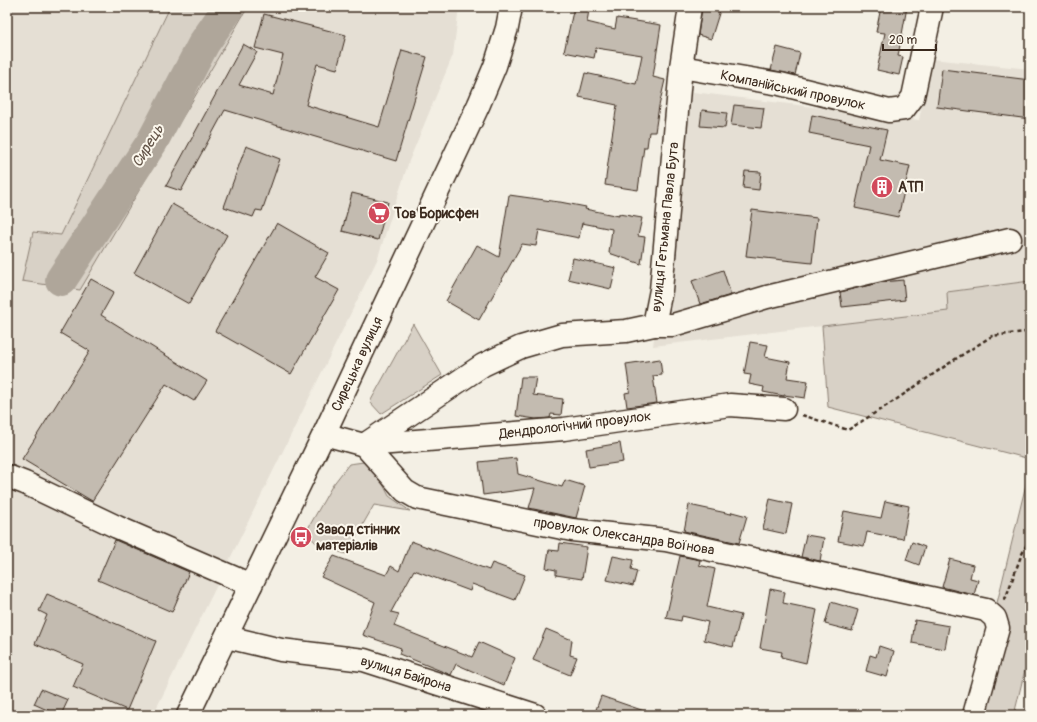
<svg xmlns="http://www.w3.org/2000/svg" width="1037" height="722" font-family="Pangolin,sans-serif">
	<style>
		.built { fill: #e5dfd4 }
		.green { fill: #d8d1c6; stroke: #8a7e72 }
		.lines { fill: none; stroke-linecap: round; stroke-linejoin: round }
		.river { stroke: #afa69a; stroke-width: 32 }
		.building { fill: #c3bbb0; stroke: #3b2a1e }
		.minor-casing { stroke: #3b2a1e; stroke-width: 25 }
		.major-casing { stroke: #3b2a1e; stroke-width: 25 }
		.path { stroke: #3b2a1e; stroke-width: 2.5; stroke-dasharray: 4 3; stroke-linecap: butt }
		.minor { stroke: #fbf7ec; stroke-width: 22 }
		.major { stroke: #fbf7ec; stroke-width: 22 }
		.rail { stroke: #3b2a1e; stroke-width: 3; stroke-dasharray: 6 3; stroke-linecap: butt }
		.labels { text-anchor: middle; dominant-baseline: central; stroke-width: 4; stroke-linejoin: round; paint-order: stroke }
		.street-label { font-size: 14px; fill: #3b2a1e; stroke: #fbf7ec }
		.poi-label { font-size: 14px; font-weight: bold; fill: #3b2a1e; stroke: #fbf7ec; text-anchor: start }
		.water-label { font-size: 15px; font-style: italic; fill: #645549; stroke: #fbf7ec }
	</style>
	<rect width="100%" height="100%" fill="#f3efe4"/>
	<filter id="ink" filterUnits="userSpaceOnUse"><feTurbulence type="fractalNoise" baseFrequency=".025" numOctaves="2"/><feDisplacementMap in="SourceGraphic" scale="8" xChannelSelector="R" yChannelSelector="G"/><feConvolveMatrix kernelMatrix="1 2 1 2 8 2 1 2 1" color-interpolation-filters="sRGB"/></filter>
	<g filter="url(#ink)">
		<g class="built">
			<polygon points="7,7 170,7 61,235 33,233 79,290 248,7 459,7 453,55 409,161 377,260 153,715 7,715"/>
			<polygon points="931,59 1030,69 1030,281 947,292 948,311 653,346 685,91 919,120"/>
		</g>
		<g class="green">
			<polygon points="170,7 248,7 80,290 22,281 33,232 61,235"/>
			<polygon points="1030,281 1030,459 828,407 822,326 948,311 947,292"/>
			<polygon points="413,324 442,375 381,414 370,402"/>
			<polygon points="371,461 389,496 410,511 374,505 346,554 318,545 306,532 332,486 349,464"/>
			<polygon points="1030,468 1030,649 1014,715 981,715 1005,626 997,603"/>
		</g>
		<g class="lines">
			<polyline class="river" points="61,280 152,142 204,43 229,7"/>
		</g>
		<g class="building">
			<polygon points="574,7 589,10 587,22 615,29 617,18 661,25 653,77 665,80 659,106 655,132 649,132 647,147 644,147 638,190 605,185 610,148 617,105 579,97 585,73 636,84 642,55 596,48 594,58 564,52"/>
			<polygon points="702,7 721,7 711,39 698,35"/>
			<polygon points="881,7 907,7 898,56 903,57 899,75 877,70 885,33 876,32"/>
			<polygon points="264,14 346,35 337,69 317,64 306,105 379,127 402,50 427,57 396,161 225,110 181,191 166,186 243,44 257,52 239,85 273,95 283,55 255,48"/>
			<polygon points="777,47 800,53 795,75 771,70"/>
			<polygon points="942,69 1030,80 1030,119 937,107"/>
			<polygon points="734,105 764,108 761,128 731,125"/>
			<polygon points="702,110 727,113 725,128 700,126"/>
			<polygon points="812,115 887,130 880,160 910,166 898,217 855,208 869,145 809,133"/>
			<polygon points="246,146 280,159 262,211 256,210 253,217 224,207"/>
			<polygon points="745,171 761,172 759,190 743,188"/>
			<polygon points="352,193 388,202 378,240 342,231"/>
			<polygon points="509,195 559,202 560,202 586,207 585,209 619,216 619,214 642,218 638,236 645,237 641,264 609,253 612,229 582,223 579,238 539,230 536,246 522,244 479,320 446,301 477,245 499,257"/>
			<polygon points="172,204 227,235 189,304 134,273"/>
			<polygon points="752,210 817,218 812,263 746,256"/>
			<polygon points="277,223 329,253 315,277 339,290 291,374 215,331"/>
			<polygon points="573,258 616,268 611,289 568,279"/>
			<polygon points="723,270 731,295 700,304 692,281"/>
			<polygon points="91,279 114,292 101,315 207,381 194,401 166,384 92,501 22,459 90,351 60,333"/>
			<polygon points="903,280 905,300 842,307 840,292 883,282"/>
			<polygon points="750,342 768,345 765,357 790,362 787,378 808,381 805,398 784,395 784,396 763,392 764,387 749,384 751,375 744,374"/>
			<polygon points="660,359 662,375 653,376 657,403 627,407 625,393 630,392 626,364"/>
			<polygon points="521,377 536,377 533,395 563,399 561,415 551,414 550,418 536,419 516,416"/>
			<polygon points="620,443 623,462 589,467 586,449"/>
			<polygon points="516,458 518,474 562,487 565,480 585,486 576,518 529,508 535,488 483,495 479,462"/>
			<polygon points="770,499 792,504 786,534 763,529"/>
			<polygon points="885,501 909,506 903,539 867,532 864,546 838,541 844,511 881,518"/>
			<polygon points="689,505 731,514 732,512 747,516 739,543 684,531"/>
			<polygon points="806,535 824,538 820,561 801,557"/>
			<polygon points="115,540 189,572 172,612 98,580"/>
			<polygon points="411,541 489,570 492,563 525,575 515,600 472,584 470,591 414,570 391,612 399,614 394,626 472,657 479,642 515,658 504,685 456,664 451,675 399,654 401,648 363,635 375,602 321,577 334,556 386,575 391,566 399,571"/>
			<polygon points="912,542 925,547 919,565 906,560"/>
			<polygon points="560,543 587,547 582,579 556,575 556,570 546,568 549,550 559,551"/>
			<polygon points="613,556 633,560 631,569 637,571 633,586 607,580"/>
			<polygon points="680,556 700,560 699,565 715,569 707,607 741,615 733,647 704,640 708,622 682,616 681,621 666,618"/>
			<polygon points="950,559 973,565 970,578 978,580 974,595 942,587"/>
			<polygon points="770,589 785,592 783,603 817,610 806,663 781,657 782,652 760,648"/>
			<polygon points="47,594 156,641 127,710 73,687 83,664 35,644 47,615 39,611"/>
			<polygon points="831,602 858,610 852,631 825,624"/>
			<polygon points="915,620 949,626 945,649 912,643"/>
			<polygon points="546,629 572,640 570,655 577,657 570,675 533,660"/>
			<polygon points="879,646 894,651 887,677 866,671 870,655 876,657"/>
			<polygon points="41,689 68,700 61,715 58,715 34,704"/>
			<polygon points="601,696 650,713 649,715 594,715"/>
		</g>
		<g class="lines">
			<g class="minor-casing">
				<g id="minor">
					<polyline points="681,67 780,84 889,111 904,109 913,97 932,7"/>
					<polyline points="654,325 673,325 767,297 1010,239"/>
					<polyline points="324,434 364,445 483,365 521,347 562,335 626,331 654,325 661,290 681,67 690,7"/>
					<polyline points="364,445 405,491 417,498 572,530 666,540 986,610 995,618 998,628 974,715"/>
					<polyline points="366,445 564,429 730,405 784,409"/>
					<polyline points="7,476 25,483 117,527 251,585"/>
					<polyline points="227,637 281,650 364,660 535,715"/>
				</g>
			</g>
			<g class="major-casing">
				<polyline id="major" points="188,715 324,434 479,104 495,66 507,28 511,7"/>
			</g>
			<g class="path">
				<polyline points="802,415 848,430 897,399 954,360 992,336 1025,332 1030,333"/>
				<polyline points="1004,600 1006,597 1021,556 1030,538"/>
			</g>
			<use href="#minor" class="minor"/>
			<use href="#major" class="major"/>
			<polyline class="rail" points="1027,715 1030,704"/>
		</g>
	</g>
	<defs>
		<g id="building-disc" transform="scale(1.15)"><circle r="9.5" fill="#d1495b" stroke="#fbf7ec"/><path d="M-4-6H4V6H1V3H-1V6H-4ZM-2.5-4.3h1.7v1.8h-1.7ZM.8-4.3h1.7v1.8H.8ZM-2.5-1h1.7V.8h-1.7ZM.8-1h1.7V.8H.8Z" fill="#fff"/></g>
		<g id="supermarket-disc" transform="scale(1.15)"><circle r="9.5" fill="#d1495b" stroke="#fbf7ec"/><path d="M-6-5.5h2.5l.6 2H6L4.5 2H-2.5L-4.4-4H-6ZM-1.5 3.2a1.3 1.3 0 1 0 .1 0ZM3 3.2a1.3 1.3 0 1 0 .1 0Z" fill="#fff"/></g>
		<g id="bus-disc" transform="scale(1.15)"><circle r="9.5" fill="#d1495b" stroke="#fbf7ec"/><path d="M-5-6H5V4H4V6H2V4H-2V6H-4V4H-5ZM-3.5-4V0h7V-4ZM-3.5 1.2v1.5H-2V1.2ZM2 1.2v1.5H3.5V1.2Z" fill="#fff"/></g>
	</defs>
	<g fill-rule="evenodd">
		<use href="#building-disc" x="882" y="187"/>
		<use href="#supermarket-disc" x="379" y="213"/>
		<use href="#bus-disc" x="301" y="537"/>
	</g>
	<g class="labels">
		<g class="street-label">
			<text transform="translate(793 90) rotate(12)">Компанійський провулок</text>
			<text transform="translate(665 227) rotate(-84)">вулиця Гетьмана Павла Бута</text>
			<text transform="translate(357 364) rotate(-65)">Сирецька вулиця</text>
			<text transform="translate(575 425) rotate(-7)">Дендрологічний провулок</text>
			<text transform="translate(624 536) rotate(9)">провулок Олександра Воїнова</text>
			<text transform="translate(406 674) rotate(17)">вулиця Байрона</text>
		</g>
		<g class="poi-label">
			<text x="898" y="187">АТП</text>
			<text x="394" y="213">Тов Борисфен</text>
			<text x="316" y="529">Завод стінних<tspan x="316" dy="16">матеріалів</tspan></text>
		</g>
		<g class="water-label">
			<text transform="translate(148 146) rotate(-59)">Сирець</text>
		</g>
	</g>
	<rect width="1037" height="722" fill="none" stroke="#fbf7ec" stroke-width="24"/>
	<rect x="12" y="12" width="1013" height="698" fill="none" stroke="#3b2a1e" stroke-width="1.5" filter="url(#ink)"/>
	<path d="M883 44v6h53v-6" fill="none" stroke="#3b2a1e" stroke-width="2"/>
	<text x="889" y="44" font-size="12" fill="#3b2a1e" stroke="#fbf7ec" stroke-width="3" paint-order="stroke">20 m</text>
</svg>
